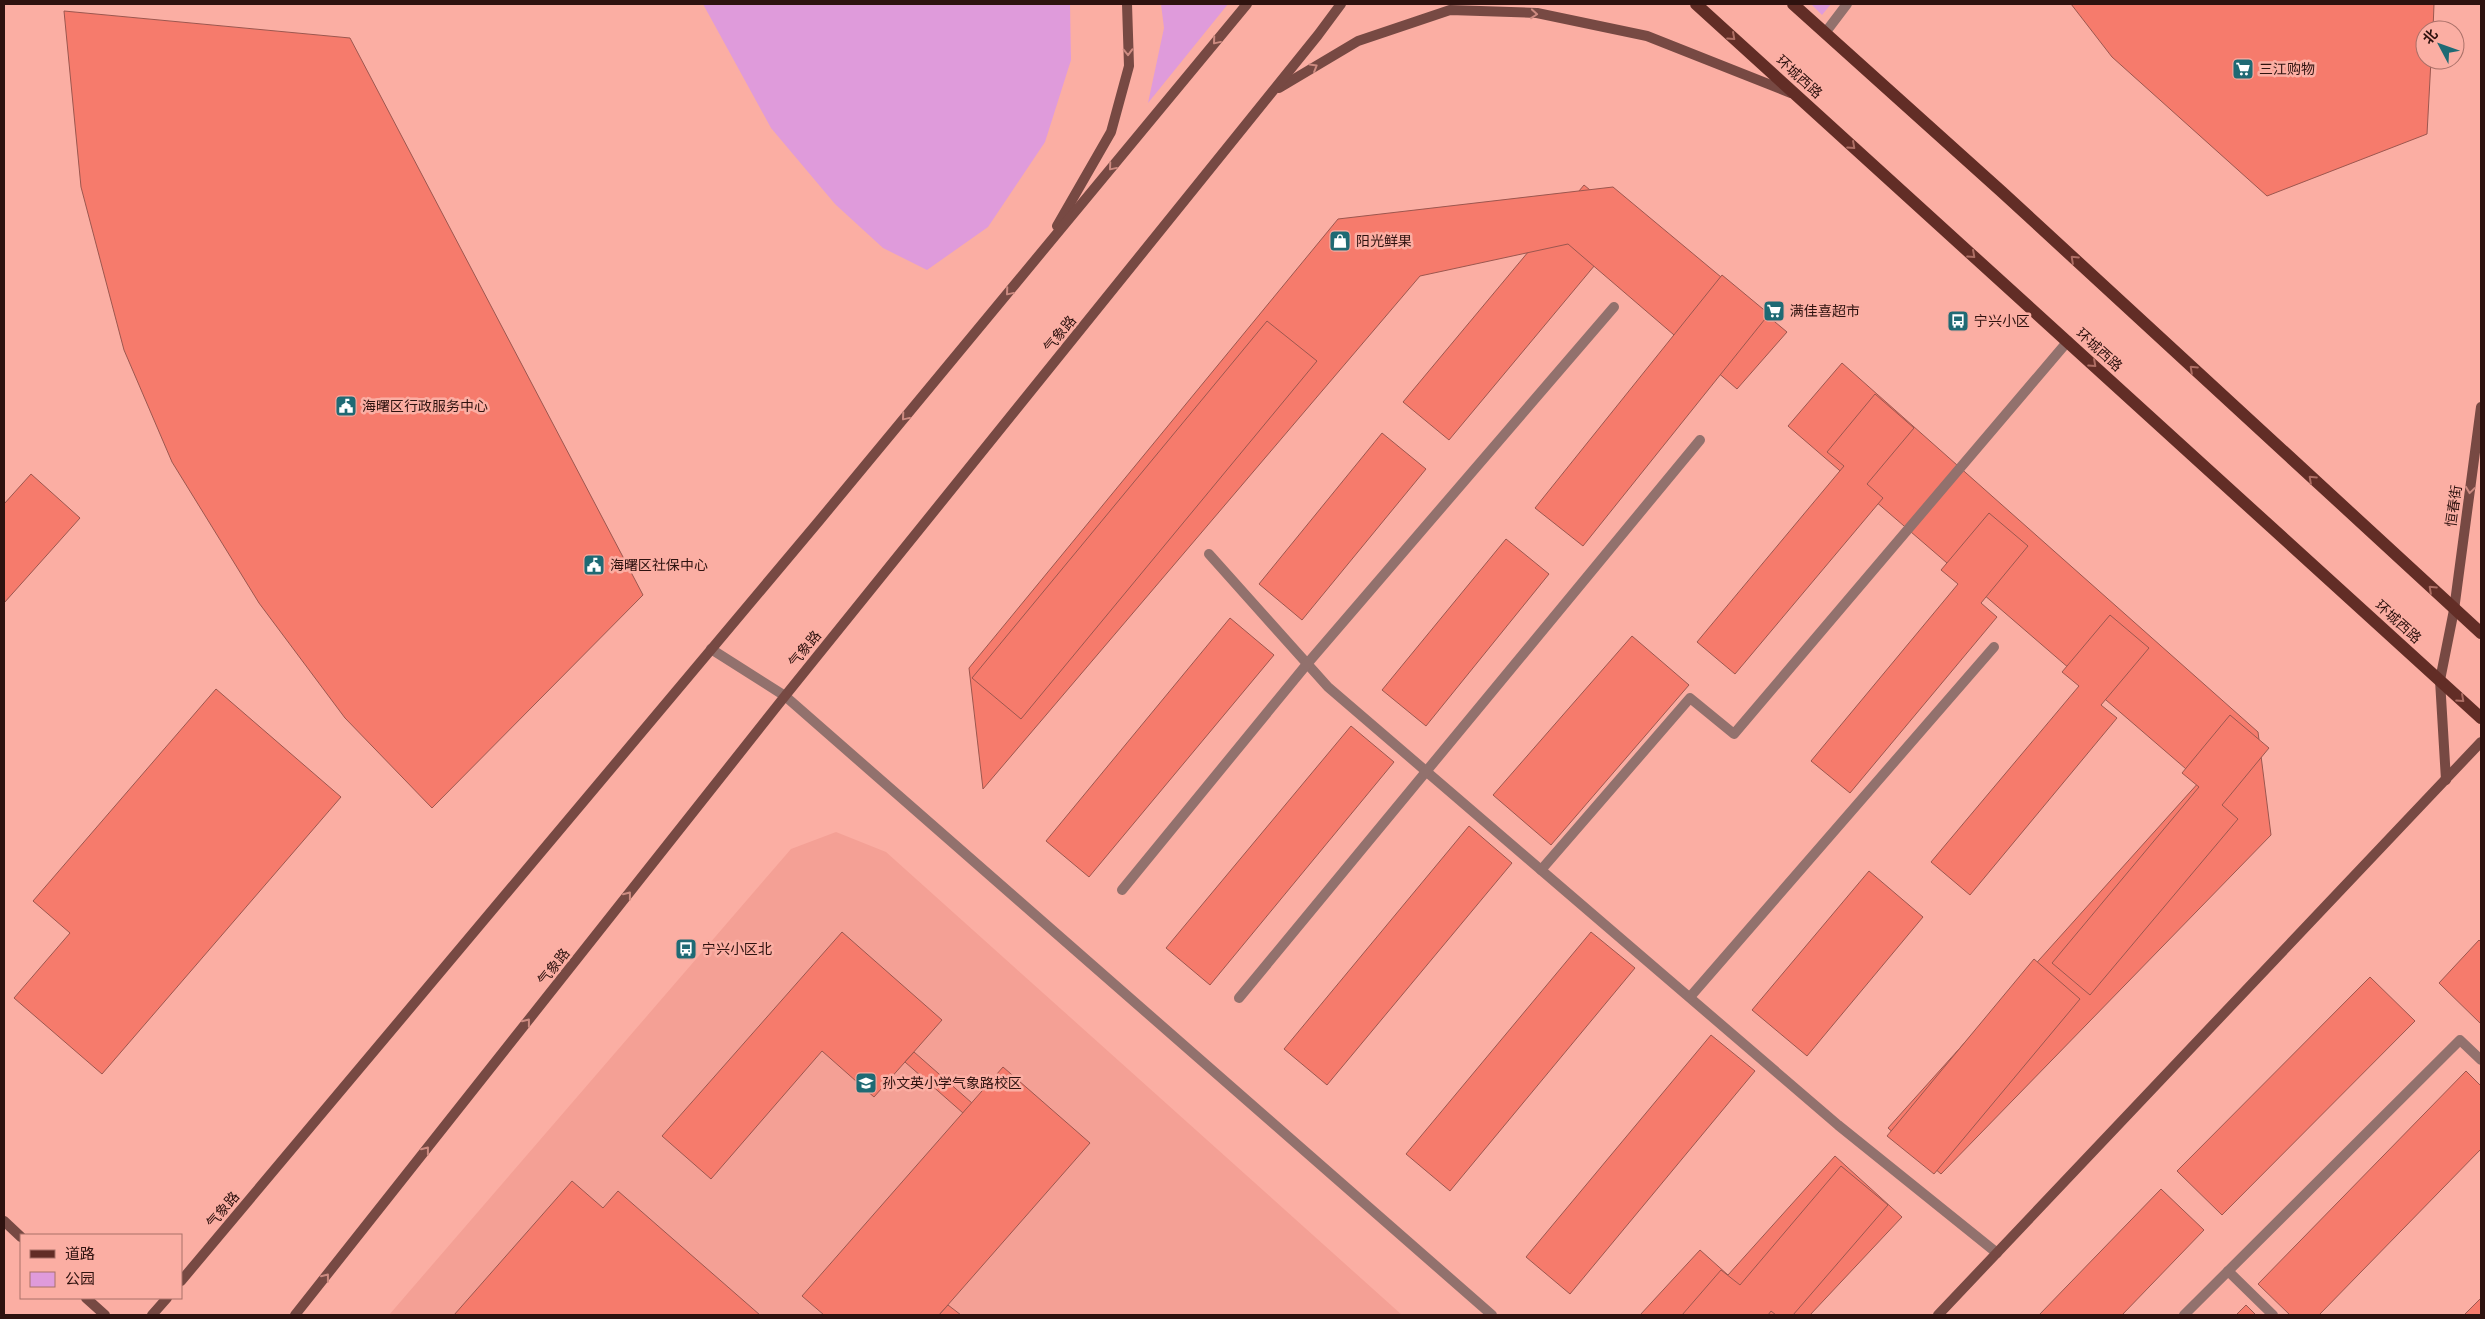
<svg xmlns="http://www.w3.org/2000/svg" width="2485" height="1319" font-family="Karla,'Noto Sans SC',sans-serif">
	<style>
		.built { fill: #f4a095 }
		.green { fill: #df9bdb }
		.building { fill: #f67b6c; stroke: #9c574f }
		.lines { fill: none; stroke-linecap: round; stroke-linejoin: round }
		.lane { stroke: #92716d; stroke-width: 10 }
		.street { stroke: #92716d; stroke-width: 10 }
		.secondary { stroke: #774943; stroke-width: 10 }
		.primary { stroke: #622d26; stroke-width: 12 }
		.oneway { stroke: #cd8b81 }
		.oneway2 { stroke: #ae6e64 }
		.labels { text-anchor: middle; dominant-baseline: central; stroke-width: 5; stroke-linejoin: round; paint-order: stroke }
		.poi-label { font-size: 14px; fill: #2e120f; stroke: #fbaea3; text-anchor: start }
		.street-label { font-size: 14px; fill: #2e120f; stroke: #fbaea3 }
	</style>
	<rect width="100%" height="100%" fill="#fbaea3"/>
	<polygon class="built" points="836,832 886,852 1402,1315 389,1315 791,849"/>
	<g class="green">
		<polygon points="703,4 1070,4 1071,60 1045,142 988,227 927,270 883,248 835,204 771,128"/>
		<polygon points="1161,4 1228,4 1148,103 1164,28"/>
		<polygon points="1811,4 1831,4 1822,15"/>
	</g>
	<g class="building">
		<polygon points="2071,4 2434,4 2433,30 2425,30 2425,60 2431,60 2427,134 2267,196 2112,57"/>
		<polygon points="64,11 350,38 643,595 432,808 345,718 259,603 172,462 124,350 81,187"/>
		<polygon points="1584,185 1630,223 1449,440 1403,402"/>
		<polygon points="1613,187 1787,332 1737,389 1568,244 1420,276 983,789 969,668 1338,219"/>
		<polygon points="1722,275 1769,314 1583,546 1535,508"/>
		<polygon points="1267,321 1317,361 1021,719 972,678"/>
		<polygon points="1842,363 2258,732 2271,835 1941,1174 1888,1128 2200,781 1788,426"/>
		<polygon points="1875,394 1914,428 1867,484 1883,498 1735,674 1697,642 1844,466 1827,452"/>
		<polygon points="1382,433 1426,469 1302,620 1259,584"/>
		<polygon points="31,474 80,518 4,603 4,504"/>
		<polygon points="1989,513 2028,546 1981,603 1997,617 1850,793 1811,761 1958,584 1941,570"/>
		<polygon points="1506,539 1549,574 1426,726 1382,690"/>
		<polygon points="2110,615 2149,648 2101,705 2117,718 1970,895 1931,862 2079,686 2062,672"/>
		<polygon points="1230,618 1274,655 1089,877 1046,841"/>
		<polygon points="1632,636 1689,685 1551,845 1493,795"/>
		<polygon points="216,689 341,797 102,1074 14,998 70,933 33,901"/>
		<polygon points="2230,715 2269,748 2222,805 2238,819 2090,995 2052,963 2199,787 2182,773"/>
		<polygon points="1351,726 1394,762 1210,985 1166,948"/>
		<polygon points="1469,826 1512,863 1327,1085 1284,1049"/>
		<polygon points="1869,871 1923,917 1807,1056 1752,1010"/>
		<polygon points="842,932 942,1020 874,1097 822,1051 711,1179 662,1136"/>
		<polygon points="1591,932 1635,968 1450,1191 1406,1154"/>
		<polygon points="2479,940 2481,942 2481,1024 2439,983"/>
		<polygon points="2034,959 2080,999 1934,1174 1887,1136"/>
		<polygon points="2370,977 2415,1021 2222,1215 2177,1171"/>
		<polygon points="1711,1035 1755,1071 1570,1294 1526,1257"/>
		<polygon points="914,1052 972,1103 963,1113 905,1062"/>
		<polygon points="1003,1067 1090,1143 939,1315 824,1315 802,1296"/>
		<polygon points="2466,1071 2481,1086 2481,1149 2319,1315 2290,1315 2258,1284"/>
		<polygon points="1835,1156 1902,1217 1810,1315 1640,1315 1700,1250 1728,1275"/>
		<polygon points="1841,1166 1888,1205 1793,1315 1776,1315 1771,1311 1768,1315 1682,1315 1721,1270 1740,1285"/>
		<polygon points="572,1181 603,1208 618,1191 760,1315 454,1315"/>
		<polygon points="2161,1189 2204,1230 2122,1315 2039,1315"/>
		<polygon points="2481,1298 2481,1315 2464,1315"/>
		<polygon points="948,1305 961,1315 939,1315"/>
		<polygon points="2246,1305 2256,1315 2236,1315"/>
	</g>
	<g class="lines">
		<g class="lane">
			<polyline points="1825,33 1847,4"/>
			<polyline points="1209,554 1328,687 1838,1125 1997,1253"/>
			<polyline points="1541,870 1690,698 1734,734 2068,341"/>
			<polyline points="1122,890 1307,664 1614,307"/>
			<polyline points="1690,997 1994,647"/>
			<polyline points="1239,998 1700,440"/>
			<polyline points="2228,1271 2273,1315"/>
			<polyline points="2184,1315 2460,1040 2481,1060"/>
		</g>
		<polyline class="street" points="711,649 785,696 1492,1315"/>
		<g class="secondary">
			<polyline points="1279,88 1358,41 1450,10 1537,13 1647,36 1791,93"/>
			<polyline points="1057,226 1111,132 1129,66 1127,4"/>
			<polyline points="2446,780 2440,680 2454,610 2481,407"/>
			<polyline points="4,1221 21,1237"/>
			<polyline points="181,1281 819,521 1247,4"/>
			<polyline points="86,1298 105,1315"/>
			<polyline points="152,1315 167,1298"/>
			<polyline points="295,1315 785,696 1318,35 1341,4"/>
			<polyline points="1938,1315 2481,742"/>
		</g>
		<g class="primary">
			<polyline points="1696,4 2481,718"/>
			<polyline points="1793,4 2002,192 2481,633"/>
		</g>
	</g>
	<defs><path id="oneway-chevron" d="M-2-3.5L2.5 0L-2 3.5" fill="none" stroke-width="1.6" stroke-linecap="round" stroke-linejoin="round" transform="scale(1.25)"/></defs>
	<g class="oneway">
		<use href="#oneway-chevron" transform="translate(1534 14) rotate(5)"/>
		<use href="#oneway-chevron" transform="translate(1216 41) rotate(130)"/>
		<use href="#oneway-chevron" transform="translate(1128 52) rotate(89)"/>
		<use href="#oneway-chevron" transform="translate(1314 67) rotate(-31)"/>
		<use href="#oneway-chevron" transform="translate(1112 167) rotate(130)"/>
		<use href="#oneway-chevron" transform="translate(1009 292) rotate(130)"/>
		<use href="#oneway-chevron" transform="translate(905 417) rotate(130)"/>
		<use href="#oneway-chevron" transform="translate(2470 490) rotate(98)"/>
		<use href="#oneway-chevron" transform="translate(628 895) rotate(-52)"/>
		<use href="#oneway-chevron" transform="translate(527 1022) rotate(-52)"/>
		<use href="#oneway-chevron" transform="translate(426 1150) rotate(-52)"/>
		<use href="#oneway-chevron" transform="translate(326 1277) rotate(-52)"/>
	</g>
	<g class="oneway2">
		<use href="#oneway-chevron" transform="translate(1732 37) rotate(42)"/>
		<use href="#oneway-chevron" transform="translate(1852 146) rotate(42)"/>
		<use href="#oneway-chevron" transform="translate(1972 255) rotate(42)"/>
		<use href="#oneway-chevron" transform="translate(2074 259) rotate(-137)"/>
		<use href="#oneway-chevron" transform="translate(2093 364) rotate(42)"/>
		<use href="#oneway-chevron" transform="translate(2193 369) rotate(-137)"/>
		<use href="#oneway-chevron" transform="translate(2312 479) rotate(-137)"/>
		<use href="#oneway-chevron" transform="translate(2432 589) rotate(-137)"/>
		<use href="#oneway-chevron" transform="translate(2461 699) rotate(42)"/>
	</g>
	<defs>
		<g id="supermarket-square" transform="scale(1.125)"><rect x="-9" y="-9" width="18" height="18" rx="4" fill="#1f6a74" stroke="#fbaea3"/><path d="M-6-5.5h2.5l.6 2H6L4.5 2H-2.5L-4.4-4H-6ZM-1.5 3.2a1.3 1.3 0 1 0 .1 0ZM3 3.2a1.3 1.3 0 1 0 .1 0Z" fill="#fff"/></g>
		<g id="shop-square" transform="scale(1.125)"><rect x="-9" y="-9" width="18" height="18" rx="4" fill="#1f6a74" stroke="#fbaea3"/><path d="M-5-2.5h2.3a2.7 3.5 0 0 1 5.4 0H5L5.5 6h-11ZM-1.5-2.5h3a1.5 2.3 0 0 0-3 0Z" fill="#fff"/></g>
		<g id="bus-square" transform="scale(1.125)"><rect x="-9" y="-9" width="18" height="18" rx="4" fill="#1f6a74" stroke="#fbaea3"/><path d="M-5-6H5V4H4V6H2V4H-2V6H-4V4H-5ZM-3.5-4V0h7V-4ZM-3.5 1.2v1.5H-2V1.2ZM2 1.2v1.5H3.5V1.2Z" fill="#fff"/></g>
		<g id="civic-square" transform="scale(1.125)"><rect x="-9" y="-9" width="18" height="18" rx="4" fill="#1f6a74" stroke="#fbaea3"/><path d="M-.6-6.5H3V-4.5H.6V-3L4-1V1h2V6H-6V1h2V-1L-.6-3ZM-1.2 2.5V6h2.4V2.5Z" fill="#fff"/></g>
		<g id="school-square" transform="scale(1.125)"><rect x="-9" y="-9" width="18" height="18" rx="4" fill="#1f6a74" stroke="#fbaea3"/><path d="M0-5L7-2L0 1L-7-2ZM-4 1L0 2.5L4 1V4Q0 6-4 4Z" fill="#fff"/></g>
	</defs>
	<g fill-rule="evenodd">
		<use href="#supermarket-square" x="2243" y="69"/>
		<use href="#shop-square" x="1340" y="241"/>
		<use href="#supermarket-square" x="1774" y="311"/>
		<use href="#bus-square" x="1958" y="321"/>
		<use href="#civic-square" x="346" y="406"/>
		<use href="#civic-square" x="594" y="565"/>
		<use href="#bus-square" x="686" y="949"/>
		<use href="#school-square" x="866" y="1083"/>
	</g>
	<g class="labels">
		<g class="poi-label">
			<text x="2259" y="69">三江购物</text>
			<text x="1356" y="241">阳光鲜果</text>
			<text x="1790" y="311">满佳喜超市</text>
			<text x="1974" y="321">宁兴小区</text>
			<text x="362" y="406">海曙区行政服务中心</text>
			<text x="610" y="565">海曙区社保中心</text>
			<text x="702" y="949">宁兴小区北</text>
			<text x="882" y="1083">孙文英小学气象路校区</text>
		</g>
		<g class="street-label">
			<text transform="translate(1799 77) rotate(42)">环城西路</text>
			<text transform="translate(1060 334) rotate(-51)">气象路</text>
			<text transform="translate(2099 350) rotate(42)">环城西路</text>
			<text transform="translate(2454 506) rotate(-82)">恒春街</text>
			<text transform="translate(2398 622) rotate(42)">环城西路</text>
			<text transform="translate(805 649) rotate(-51)">气象路</text>
			<text transform="translate(554 967) rotate(-52)">气象路</text>
			<text transform="translate(223 1210) rotate(-50)">气象路</text>
		</g>
	</g>
	<rect width="2485" height="1319" fill="none" stroke="#2e120f" stroke-width="10"/>
	<rect x="20" y="1234" width="162" height="65" fill="#fbaea3" stroke="#a97068"/>
	<rect x="30" y="1250" width="25" height="8" fill="#622d26" stroke="#a97068"/>
	<text x="65" y="1259" font-size="15" fill="#2e120f">道路</text>
	<rect x="30" y="1272" width="25" height="15" fill="#df9bdb" stroke="#a97068"/>
	<text x="65" y="1284" font-size="15" fill="#2e120f">公园</text>
	<g transform="translate(2440 45) rotate(311)"><circle r="24" fill="#fbaea3" stroke="#a97068"/>
	<path d="M0-4L9 19L0 12L-9 19Z" fill="#1f6a74"/>
	<text y="-8" font-size="14" font-weight="bold" text-anchor="middle" fill="#2e120f">北</text>
	</g>
</svg>
